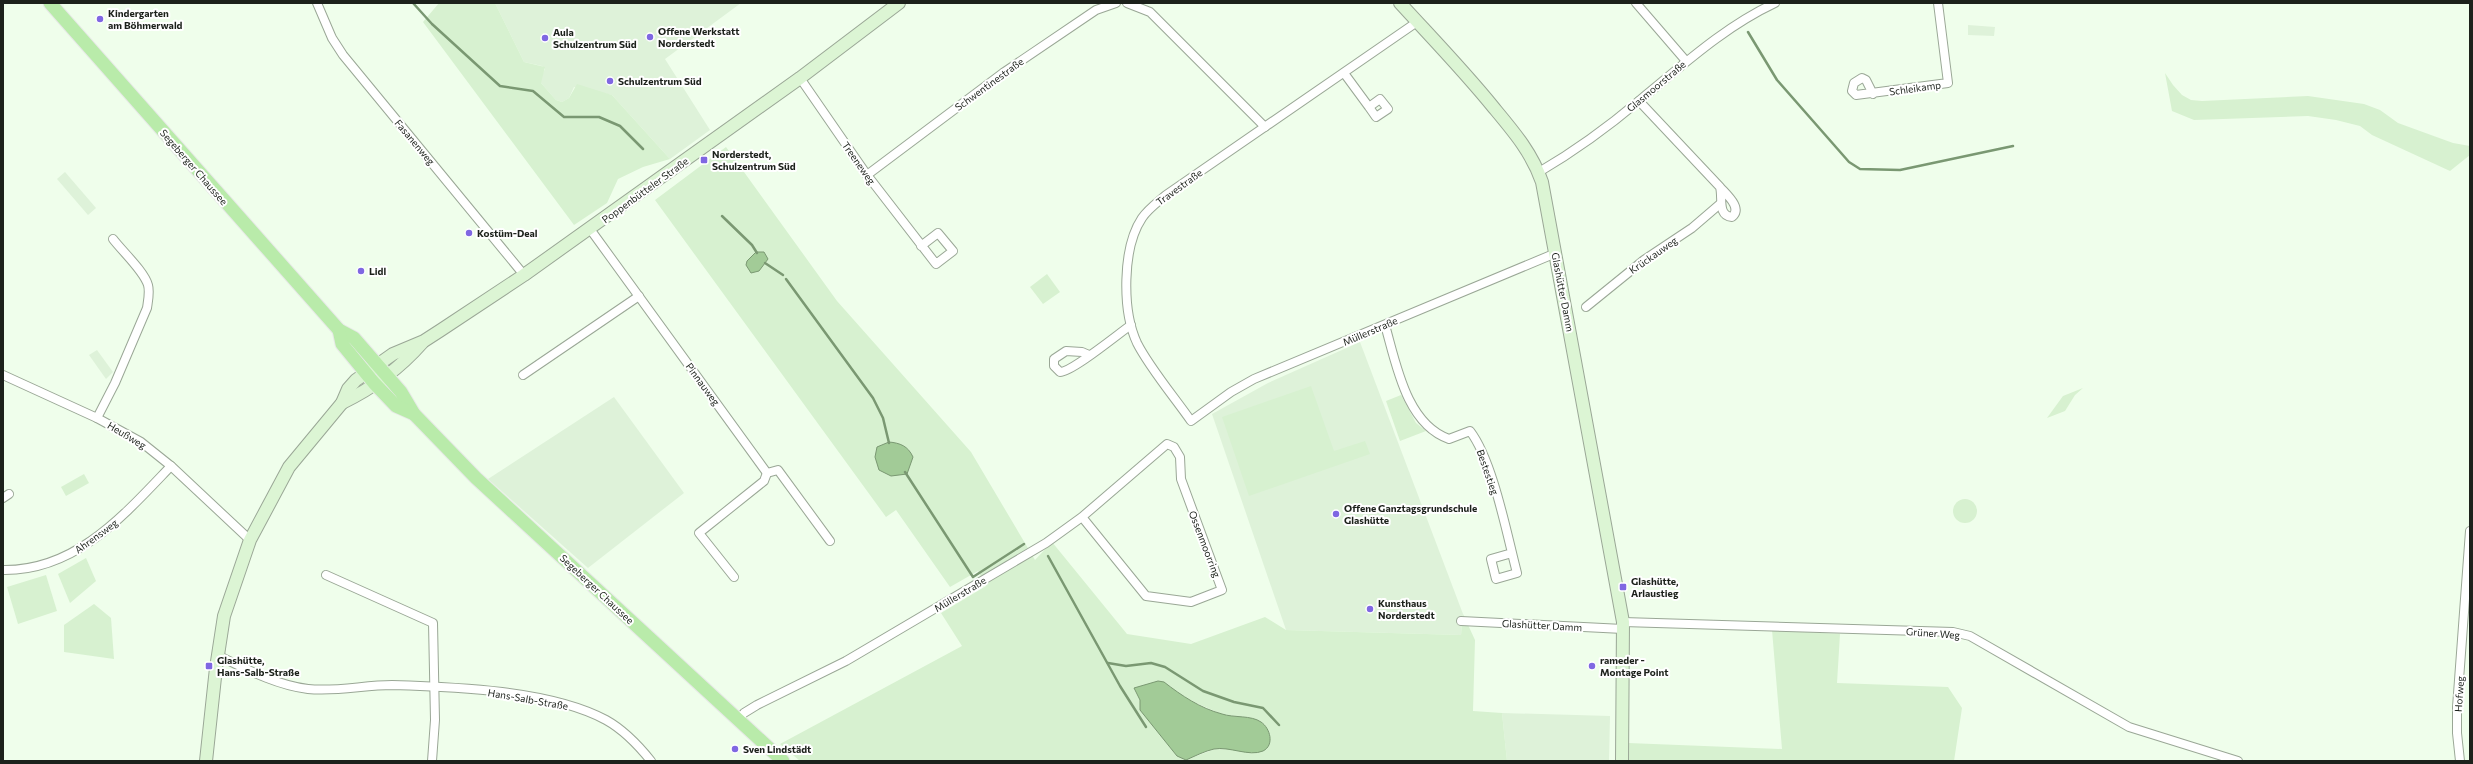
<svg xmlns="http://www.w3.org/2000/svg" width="2473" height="764" font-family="Commissioner,sans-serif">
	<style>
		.built { fill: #def2d9 }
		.green { fill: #d7f1d0; fill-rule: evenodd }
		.water { fill: #a2cb97; stroke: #7a9872 }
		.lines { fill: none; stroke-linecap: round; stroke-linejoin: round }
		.stream { stroke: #7a9872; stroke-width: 2.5 }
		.street-casing { stroke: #9aa796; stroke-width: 10 }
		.secondary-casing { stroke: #9aa796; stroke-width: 14 }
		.primary-casing { stroke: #e8e9e8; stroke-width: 15 }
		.street { stroke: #fff; stroke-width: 8 }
		.secondary { stroke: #dcf5d4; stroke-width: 12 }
		.primary { stroke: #b9ebaa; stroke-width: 13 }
		.poi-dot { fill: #7f67e2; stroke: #fff; stroke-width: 1.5 }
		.labels { text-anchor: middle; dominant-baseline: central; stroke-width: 4; stroke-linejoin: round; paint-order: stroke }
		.poi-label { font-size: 10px; font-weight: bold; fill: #1c211b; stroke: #fff; text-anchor: start }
		.street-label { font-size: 10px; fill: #1c211b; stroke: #fff }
	</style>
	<rect width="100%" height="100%" fill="#effeeb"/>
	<g class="built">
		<polygon points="495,3 741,3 665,59 710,130 670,159 612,95 574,87 569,98 562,102 556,100 541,83 540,79 545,69 542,66 524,62"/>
		<polygon points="1968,25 1995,27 1994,36 1968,35"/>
		<polygon points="65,172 96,208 88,215 57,179"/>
		<polygon points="1360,342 1463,614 1461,635 1286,630 1212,414 1268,383"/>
		<polygon points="97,350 113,372 106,379 89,355"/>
		<polygon points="614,397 684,493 588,568 488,479"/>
		<polygon points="1502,713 1610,716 1609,761 1507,761"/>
	</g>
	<g class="green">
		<polygon points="439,3 495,3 524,62 545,67 541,83 556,100 562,102 569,98 577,84 612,95 670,159 643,167 618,179 607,203 574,225 423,22"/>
		<polygon points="2165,73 2173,85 2182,95 2191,100 2202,101 2308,96 2364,104 2380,110 2398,123 2453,143 2470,146 2470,155 2450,171 2372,135 2360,126 2336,120 2308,116 2194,120 2172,111"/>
		<path d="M 726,147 L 837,301 L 971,452 L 1035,560 L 1052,542 L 1127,634 L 1191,644 L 1265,617 L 1286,630 L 1461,635 L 1463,614 L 1475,640 L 1473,711 L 1502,713 L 1507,761 L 800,761 L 780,744 L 962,646 L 941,613 L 986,586 L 978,571 L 950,587 L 896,510 L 886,517 L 655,200 ZM 1134,689 L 1185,698 L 1221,714 L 1262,722 L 1270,735 L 1268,746 L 1215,749 L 1186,760 L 1177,756 L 1141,710 L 1140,700 Z"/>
		<polygon points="1047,274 1060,292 1043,304 1030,287"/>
		<polygon points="1311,386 1334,451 1365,441 1370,454 1249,496 1222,417"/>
		<polygon points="2083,388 2075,395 2065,411 2047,418 2063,396"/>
		<polygon points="1401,395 1416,423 1426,431 1400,441 1386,401"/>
		<polygon points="84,474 89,483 66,496 61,487"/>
		<circle cx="1965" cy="511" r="12"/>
		<polygon points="86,558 96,581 70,603 58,574"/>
		<polygon points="46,575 57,611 18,624 7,587"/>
		<polygon points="94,604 111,618 114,659 64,652 64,625"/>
		<polygon points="1772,630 1840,634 1837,683 1948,687 1962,708 1954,761 1628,761 1628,743 1782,749"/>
	</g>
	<g class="water">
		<polygon points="756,252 764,252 768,259 759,271 751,273 746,265 747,261"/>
		<path d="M 889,442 C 900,443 908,446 913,457 L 907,474 L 891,476 L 879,470 L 875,457 L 877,447 Z"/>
		<path d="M 1158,681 L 1164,682 C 1182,696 1200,708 1222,714 C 1234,718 1251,715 1261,722 C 1270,728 1275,745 1263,751 C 1249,757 1229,746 1214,749 C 1205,751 1195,756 1186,760 L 1177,756 L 1140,710 L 1140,700 L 1134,688 Z"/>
	</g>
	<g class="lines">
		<g class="stream">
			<polyline points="413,3 432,24 500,86 533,91 564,117 599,117 620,126 643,149"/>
			<polyline points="1748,32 1777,80 1849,162 1860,169 1900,170 2013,146"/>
			<polyline points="722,216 752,245 757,253"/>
			<polyline points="765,263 783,275"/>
			<polyline points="786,279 873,398 883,418 889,443"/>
			<polyline points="905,472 973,577 1024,544"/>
			<polyline points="1048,556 1120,686 1146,727"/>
			<polyline points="1108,663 1126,666 1151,663 1165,667 1203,691 1234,702 1263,708 1279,725"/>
		</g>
		<g class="street-casing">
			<g id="street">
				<polyline points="317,3 332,38 343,55 524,275"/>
				<polyline points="1127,3 1150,12 1265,127"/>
				<polyline points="1636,3 1686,61"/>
				<path d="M 1417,22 L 1166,195 C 1158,202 1148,209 1142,218 C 1122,248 1122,311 1137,343 C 1149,367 1175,398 1191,421 L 1231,392 L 1254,379 L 1556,253"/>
				<polyline points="1344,73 1369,107 1380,99 1388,109 1376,117 1369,107"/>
				<polyline points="800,78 867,175 871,180 936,264 953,251 938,233 921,246"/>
				<polyline points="1873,94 1866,80 1862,78 1854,83 1852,91 1856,95 1948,83 1938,3"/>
				<path d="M 1639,101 L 1720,187 C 1723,197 1717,216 1732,217 C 1743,208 1726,194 1720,187"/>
				<path d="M 1539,172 C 1575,151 1608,127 1640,100 C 1683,65 1724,27 1775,3"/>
				<polyline points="867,175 1003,73 1096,10 1116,3"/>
				<polyline points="590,229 767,473"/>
				<polyline points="1586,307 1644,260 1692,228 1720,204"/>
				<path d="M 1385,325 C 1396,363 1406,424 1449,439 L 1470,431 C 1493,461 1507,535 1517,573 L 1496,579 L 1491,559 L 1512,553"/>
				<path d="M 1089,355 L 1082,352 L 1066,351 L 1054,359 L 1054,366 L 1060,372 C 1072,372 1118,334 1131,325"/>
				<polyline points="3,375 97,418 141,442 171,466 250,540"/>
				<polyline points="523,375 639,296"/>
				<path d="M 97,418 L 115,383 L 147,308 C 148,301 150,292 148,285 C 144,271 122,251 113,239"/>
				<polyline points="767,473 778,470 830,541"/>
				<polyline points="3,498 9,494"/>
				<path d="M 3,570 C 76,571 124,515 171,466"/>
				<polyline points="326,575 433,623 435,720 432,761"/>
				<polyline points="734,577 699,533 764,481 767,473"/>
				<polyline points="1461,621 1623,629"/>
				<polyline points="1623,622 1953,632 1970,636 2129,727 2238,761"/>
				<path d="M 217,655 C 246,669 276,685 308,689 C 337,692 364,685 392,685 C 456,687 550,690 606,720 C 624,730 639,746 651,761"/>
				<polyline points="738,720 744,713 757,705 846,661 1046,543 1082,517 1167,444 1174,447 1180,457 1181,479 1222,590 1191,602 1146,596 1082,517"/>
				<polyline points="2460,761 2457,733 2457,707 2470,531"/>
			</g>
		</g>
		<g class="secondary-casing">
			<g id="secondary">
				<path d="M 1400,3 C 1432,38 1465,72 1494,108 C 1514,132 1532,153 1542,182 L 1623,622 L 1622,761"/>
				<path d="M 342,403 C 371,389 400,368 422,343"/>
				<polyline points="206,761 216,668 224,616 250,540 289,467 342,403 348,389 356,380 393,354 424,341 441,330 524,275 800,78 899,3"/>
			</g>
		</g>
		<g class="primary-casing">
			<g id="primary">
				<polyline points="50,3 339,330 354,338 401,392 414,414 476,478 783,761"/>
				<polyline points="339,330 342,344 374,383 396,406 414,414"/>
			</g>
		</g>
		<use href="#street" class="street"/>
		<use href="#secondary" class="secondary"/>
		<use href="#primary" class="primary"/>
	</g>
	<g class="poi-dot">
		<circle cx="100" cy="19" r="4"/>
		<circle cx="650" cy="37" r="4"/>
		<circle cx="545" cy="38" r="4"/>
		<circle cx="610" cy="81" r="4"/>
		<rect x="700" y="156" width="8" height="8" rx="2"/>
		<circle cx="469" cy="233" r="4"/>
		<circle cx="361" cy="271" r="4"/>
		<circle cx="1336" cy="514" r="4"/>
		<rect x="1619" y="583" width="8" height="8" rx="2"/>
		<circle cx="1370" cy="609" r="4"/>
		<rect x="205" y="662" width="8" height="8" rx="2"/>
		<circle cx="1592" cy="666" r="4"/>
		<circle cx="735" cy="749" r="4"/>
	</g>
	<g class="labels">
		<g class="poi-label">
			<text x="108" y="13">Kindergarten<tspan x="108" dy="12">am Böhmerwald</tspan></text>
			<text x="658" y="31">Offene Werkstatt<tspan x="658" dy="12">Norderstedt</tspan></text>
			<text x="553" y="32">Aula<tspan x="553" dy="12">Schulzentrum Süd</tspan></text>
			<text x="618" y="81">Schulzentrum Süd</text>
			<text x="712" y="154">Norderstedt,<tspan x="712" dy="12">Schulzentrum Süd</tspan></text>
			<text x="477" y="233">Kostüm-Deal</text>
			<text x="369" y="271">Lidl</text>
			<text x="1344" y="508">Offene Ganztagsgrundschule<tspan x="1344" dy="12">Glashütte</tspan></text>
			<text x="1631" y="581">Glashütte,<tspan x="1631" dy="12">Arlaustieg</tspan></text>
			<text x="1378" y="603">Kunsthaus<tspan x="1378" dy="12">Norderstedt</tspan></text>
			<text x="217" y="660">Glashütte,<tspan x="217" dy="12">Hans-Salb-Straße</tspan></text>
			<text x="1600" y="660">rameder -<tspan x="1600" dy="12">Montage Point</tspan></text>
			<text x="743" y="749">Sven Lindstädt</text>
		</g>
		<g class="street-label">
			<text transform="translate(989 84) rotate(-36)">Schwentinestraße</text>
			<text transform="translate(1656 86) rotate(-40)">Glasmoorstraße</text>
			<text transform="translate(1915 88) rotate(-8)">Schleikamp</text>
			<text transform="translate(415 142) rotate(50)">Fasanenweg</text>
			<text transform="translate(859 163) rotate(55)">Treeneweg</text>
			<text transform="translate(194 167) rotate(49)">Segeberger Chaussee</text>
			<text transform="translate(1179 187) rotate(-36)">Travestraße</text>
			<text transform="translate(645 190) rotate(-36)">Poppenbütteler Straße</text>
			<text transform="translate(1653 255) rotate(-35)">Krückauweg</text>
			<text transform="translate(1563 292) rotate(79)">Glashütter Damm</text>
			<text transform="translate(1370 331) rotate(-23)">Müllerstraße</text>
			<text transform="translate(703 384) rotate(54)">Pinnauweg</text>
			<text transform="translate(127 435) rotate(31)">Heußweg</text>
			<text transform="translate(1488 472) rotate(71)">Bestestieg</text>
			<text transform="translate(96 536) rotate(-36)">Ahrensweg</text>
			<text transform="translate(1205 544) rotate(69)">Ossenmoorring</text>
			<text transform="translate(597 589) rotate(43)">Segeberger Chaussee</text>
			<text transform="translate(960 594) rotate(-31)">Müllerstraße</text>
			<text transform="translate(1542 625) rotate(3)">Glashütter Damm</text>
			<text transform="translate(1933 633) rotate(4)">Grüner Weg</text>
			<text transform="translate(2459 694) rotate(-86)">Hofweg</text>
			<text transform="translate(528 699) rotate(10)">Hans-Salb-Straße</text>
		</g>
	</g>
	<rect width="2473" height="764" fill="none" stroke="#1c211b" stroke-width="8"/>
</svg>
